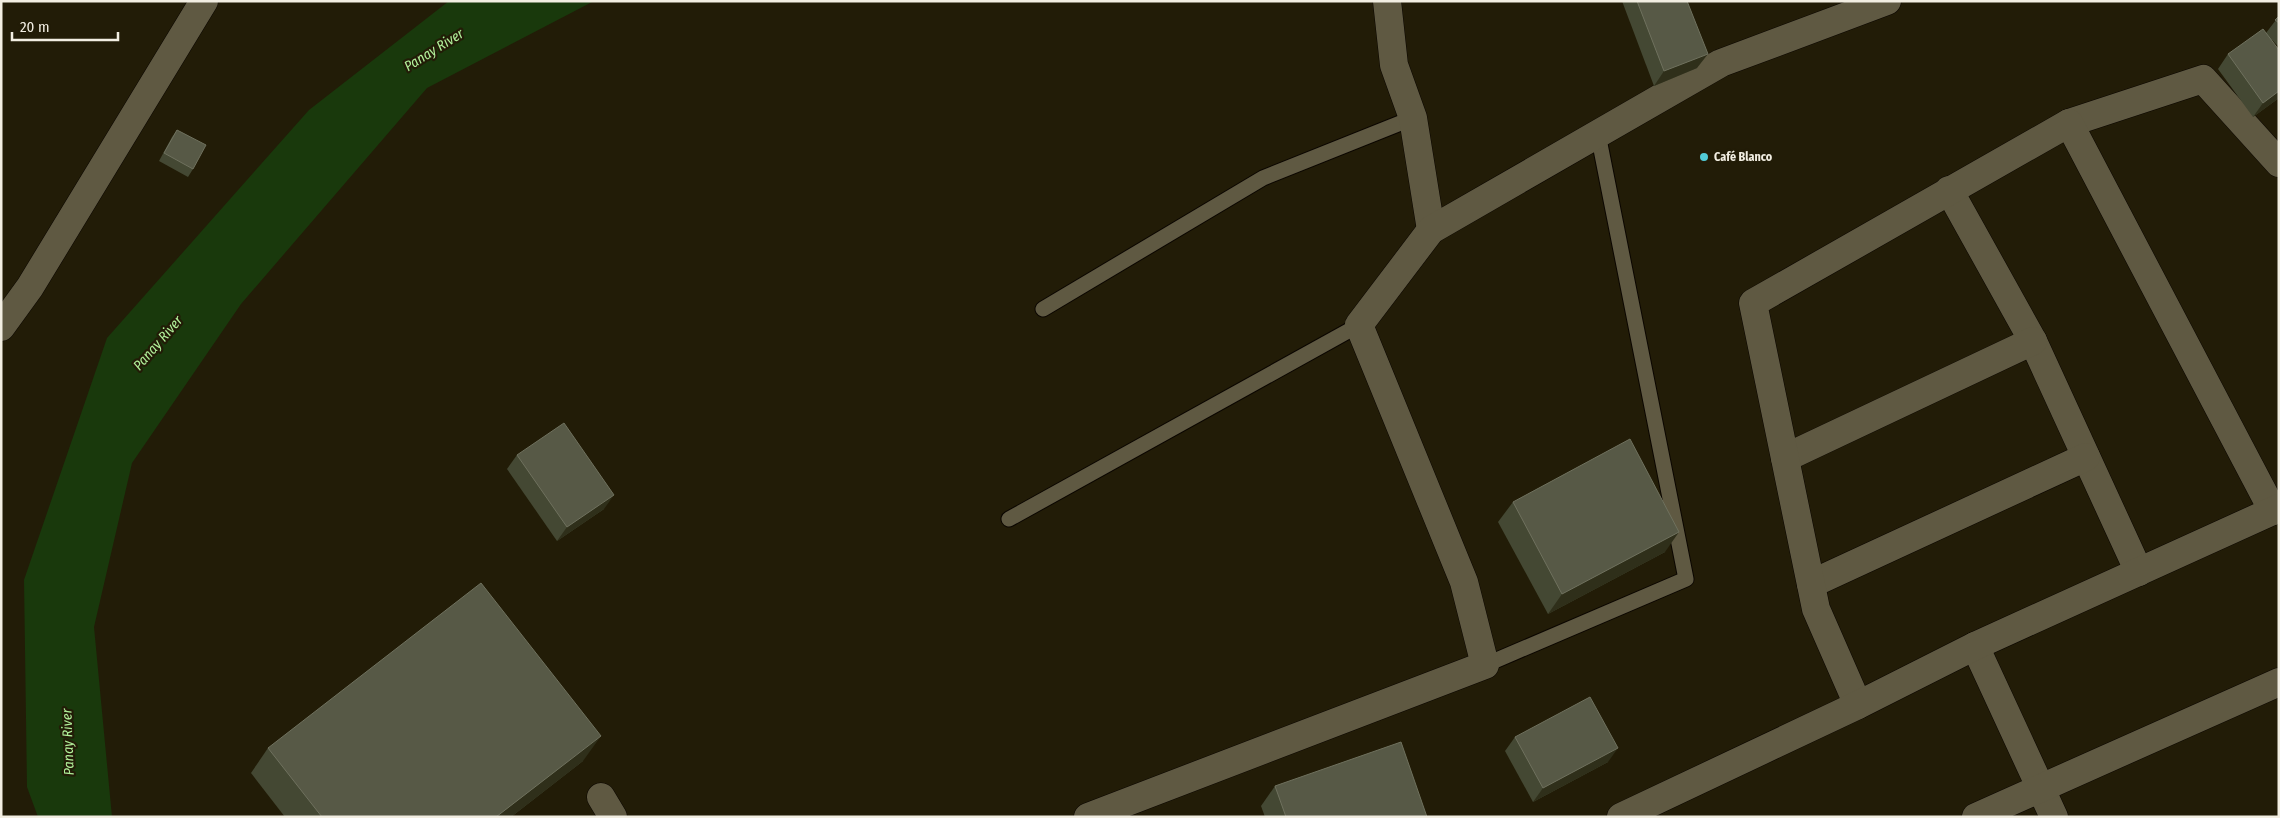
<svg xmlns="http://www.w3.org/2000/svg" width="2280" height="818" font-family="'Fira Sans Condensed',sans-serif">
	<style>
		.water { fill: #19390c }
		.lines { fill: none; stroke-linecap: round; stroke-linejoin: round }
		.lane-casing { stroke: #0b0600; stroke-width: 17 }
		.street-casing { stroke: #0b0600; stroke-width: 29 }
		.secondary-casing { stroke: #0b0600; stroke-width: 29 }
		.lane { stroke: #5f5942; stroke-width: 15 }
		.street { stroke: #5f5942; stroke-width: 28 }
		.secondary { stroke: #5f5942; stroke-width: 28 }
		.wall { fill: #444833 }
		.shaded-wall { fill: #2f2f1a }
		.building { fill: #575946; stroke: #6f715e }
		.poi-dot { fill: #52cbd7; stroke: #221c07; stroke-width: 2 }
		.labels { text-anchor: middle; dominant-baseline: central; stroke-width: 4.5; stroke-linejoin: round; paint-order: stroke }
		.poi-label { font-size: 12px; font-weight: bold; fill: #f2eee2; stroke: #221c07; text-anchor: start }
		.water-label { font-size: 14px; font-style: italic; fill: #b1f09a; stroke: #221c07 }
	</style>
	<rect width="100%" height="100%" fill="#221c07"/>
	<polygon class="water" points="449,1 594,1 427,88 241,304 132,463 94,627 112,817 38,817 27,787 24,580 107,338 309,110"/>
	<g class="lines">
		<g class="lane-casing">
			<g id="lane">
				<polyline points="1043,309 1263,178 1413,118"/>
				<polyline points="1009,519 1359,325"/>
				<polyline points="1485,665 1686,579 1598,134"/>
			</g>
		</g>
		<g class="street-casing">
			<g id="street">
				<polyline points="1387,1 1394,65 1413,118 1431,230"/>
				<polyline points="2069,123 2203,79 2279,163"/>
				<polyline points="1949,190 2033,341 2139,572"/>
				<polyline points="1785,458 2033,341"/>
				<polyline points="1811,584 2086,457"/>
				<polyline points="1975,646 2054,817"/>
				<polyline points="1858,705 1816,609 1753,303 2069,123 2273,511"/>
				<polyline points="601,797 613,817"/>
				<polyline points="1088,817 1485,665 1464,582 1359,325 1431,230 1721,63 1887,1"/>
				<polyline points="1621,817 1858,705 1975,646 2279,508"/>
				<polyline points="1976,817 2279,682"/>
			</g>
		</g>
		<g class="secondary-casing">
			<polyline id="secondary" points="1,327 30,287 204,1"/>
		</g>
		<use href="#lane" class="lane"/>
		<use href="#street" class="street"/>
		<use href="#secondary" class="secondary"/>
	</g>
	<g class="wall">
		<polygon points="1622,1 1687,1 1697,68 1654,86"/>
		<polygon points="2279,16 2279,47 2272,40 2279,98 2253,117 2218,69 2228,54 2266,33"/>
		<polygon points="177,130 193,169 188,177 159,161 172,137"/>
		<polygon points="517,455 604,509 557,541 507,469"/>
		<polygon points="1513,502 1665,552 1548,614 1498,522"/>
		<polygon points="1515,737 1608,762 1533,802 1505,751"/>
		<polygon points="268,748 583,761 511,817 285,817 251,773"/>
		<polygon points="1275,786 1427,817 1265,817 1261,806"/>
	</g>
	<g class="shaded-wall">
		<polygon points="1708,54 1697,68 1654,86 1664,71"/>
		<polygon points="2279,91 2279,98 2253,117 2263,103"/>
		<polygon points="614,495 604,509 557,541 567,527"/>
		<polygon points="1679,532 1665,552 1548,614 1562,594"/>
		<polygon points="601,736 583,761 511,817 496,817"/>
		<polygon points="1618,748 1608,762 1533,802 1543,788"/>
	</g>
	<g class="building">
		<polygon points="1637,1 1687,1 1708,54 1664,71"/>
		<polygon points="2279,16 2279,23 2275,20"/>
		<polygon points="2263,29 2279,50 2279,91 2263,103 2228,54"/>
		<polygon points="177,130 206,145 193,169 164,153"/>
		<polygon points="564,423 614,495 567,527 517,455"/>
		<polygon points="1630,439 1679,532 1562,594 1513,502"/>
		<polygon points="481,583 601,736 496,817 322,817 268,748"/>
		<polygon points="1590,697 1618,748 1543,788 1515,737"/>
		<polygon points="1401,742 1427,817 1286,817 1275,786"/>
	</g>
	<circle class="poi-dot" cx="1704" cy="157" r="5"/>
	<g class="labels">
		<g class="poi-label">
			<text x="1714" y="157">Café Blanco</text>
		</g>
		<g class="water-label">
			<text transform="translate(434 50) rotate(-32)">Panay River</text>
			<text transform="translate(158 343) rotate(-49)">Panay River</text>
			<text transform="translate(68 742) rotate(-92)">Panay River</text>
		</g>
	</g>
	<rect width="2280" height="818" fill="none" stroke="#f2eee2" stroke-width="5"/>
	<path d="M12 32v8h106v-8" fill="none" stroke="#f2eee2" stroke-width="2.5"/>
	<text x="20" y="32" font-size="15" fill="#f2eee2" stroke="#221c07" stroke-width="4" paint-order="stroke">20 m</text>
</svg>
